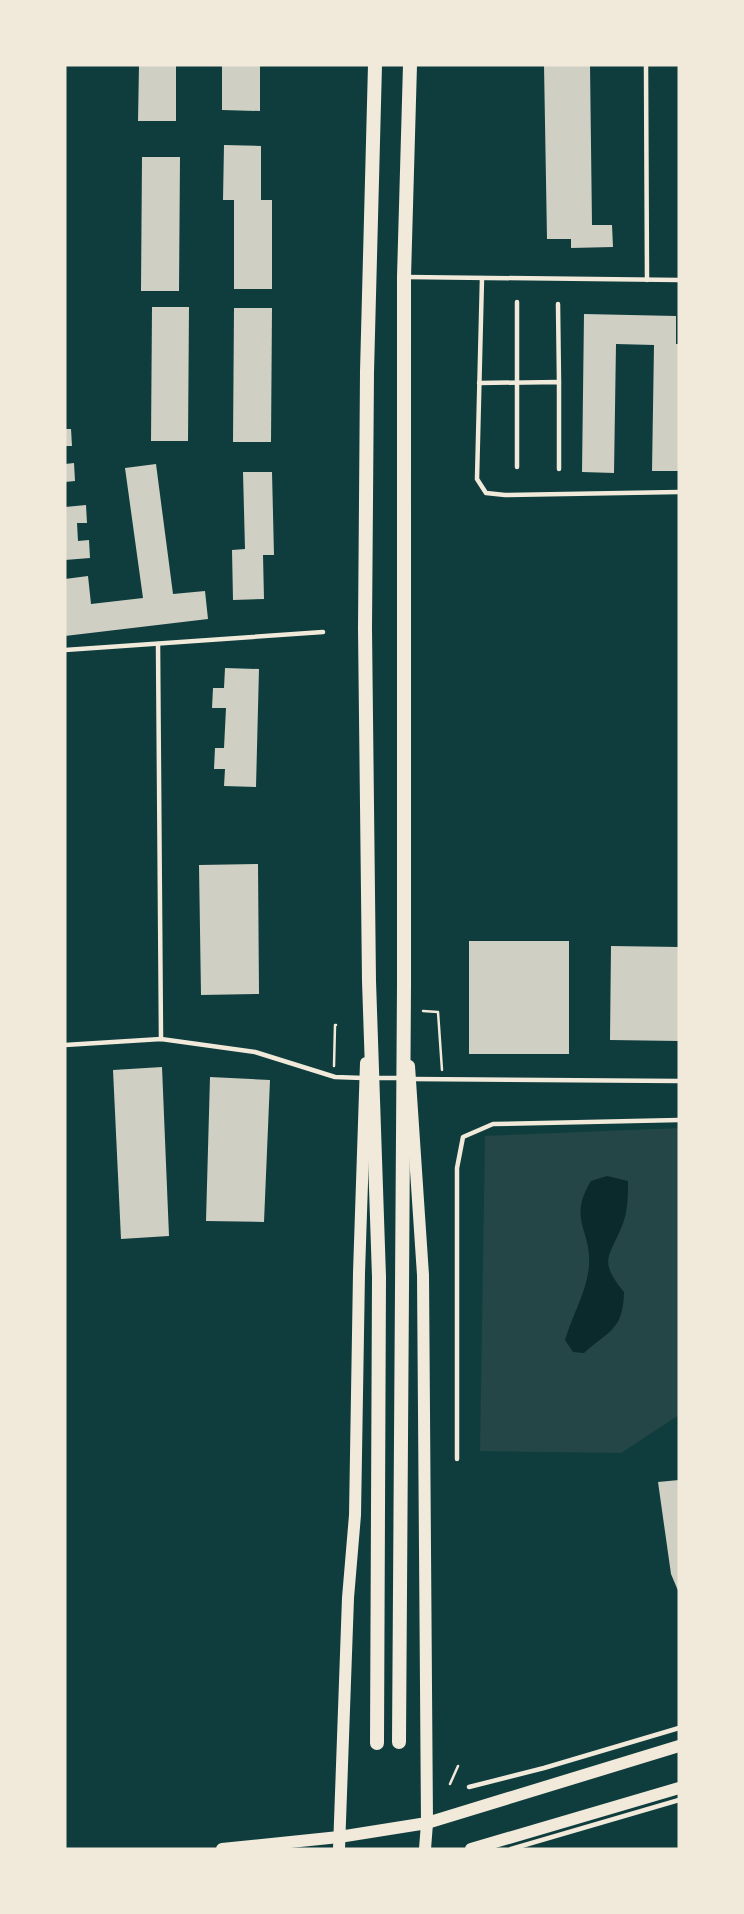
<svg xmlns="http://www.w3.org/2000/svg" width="744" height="1914" font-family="'Nunito Sans',sans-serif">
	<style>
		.green { fill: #244646 }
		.water { fill: #0a2a2b }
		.building { fill: #cfcfc3 }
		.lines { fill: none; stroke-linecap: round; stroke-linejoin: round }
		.path { stroke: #f1e9da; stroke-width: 2.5 }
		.service { stroke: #f1e9da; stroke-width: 4.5 }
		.secondary { stroke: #f1e9da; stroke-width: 12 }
		.primary { stroke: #f1e9da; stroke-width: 14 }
	</style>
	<rect width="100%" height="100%" fill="#0f3d3e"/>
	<polygon class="green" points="679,1128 679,1415 621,1453 480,1451 485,1136"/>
	<path class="water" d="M 607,1176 L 628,1181 C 628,1195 628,1212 622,1226 C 609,1258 598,1260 624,1292 C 623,1331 609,1330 584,1353 L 573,1352 L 565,1340 C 572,1316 587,1291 589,1266 C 592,1230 567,1220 591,1181 Z"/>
	<g class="building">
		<polygon points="139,65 176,65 176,121 138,121"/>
		<polygon points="222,65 260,65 260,111 222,110"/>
		<polygon points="544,65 590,65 592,225 612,225 613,247 571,248 571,239 547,239"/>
		<polygon points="224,145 261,146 261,200 272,200 272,289 234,289 234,200 223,200"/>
		<polygon points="142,157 180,157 179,291 141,291"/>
		<polygon points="152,307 189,307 188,441 151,441"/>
		<polygon points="234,308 272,308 271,442 233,442"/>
		<polygon points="584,314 676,316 676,344 679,344 679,471 652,471 654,345 616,344 614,473 582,472"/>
		<polygon points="65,429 71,429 72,446 65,446"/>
		<polygon points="74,463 75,481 65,482 65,464"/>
		<polygon points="156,464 173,594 205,591 208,619 65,636 65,579 88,576 91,604 143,598 125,468"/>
		<polygon points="243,472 272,472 274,555 263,555 264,599 233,600 232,550 245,549"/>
		<polygon points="86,505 87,523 77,523 78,541 89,540 90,558 65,560 65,507"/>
		<polygon points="225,668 259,669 256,787 224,786 225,769 214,769 215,748 224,748 226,708 212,708 213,688 224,688"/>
		<polygon points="258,864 259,994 201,995 199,865"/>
		<rect x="469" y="941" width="100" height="113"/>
		<polygon points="611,946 679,947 679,1041 610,1040"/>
		<polygon points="162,1067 169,1236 121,1239 113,1070"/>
		<polygon points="210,1077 270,1080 264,1222 206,1221"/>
		<polygon points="679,1480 679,1593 671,1574 658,1482"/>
	</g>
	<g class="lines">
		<g class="path">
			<polyline points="423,1011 438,1012 442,1070"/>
			<polyline points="334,1066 335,1025 336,1025"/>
			<polyline points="450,1784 458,1766"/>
		</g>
		<g class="service">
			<polyline points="646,65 647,280"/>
			<polyline points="407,277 679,280"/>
			<polyline points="482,278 477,479 486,493 505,495 679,492"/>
			<polyline points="558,304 559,382"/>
			<polyline points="479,383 559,382 559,469"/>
			<polyline points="517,467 517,302"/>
			<polyline points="158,644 161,1039"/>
			<polyline points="65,650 323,632"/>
			<polyline points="65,1045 161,1039 255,1052 335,1077 363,1078"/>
			<polyline points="376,1078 402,1078"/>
			<polyline points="411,1079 679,1081"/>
			<polyline points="457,1459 457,1168 463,1137 493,1124 679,1120"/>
			<polyline points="469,1787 544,1768 679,1728"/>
			<polyline points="511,1849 679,1800"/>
		</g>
		<g class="secondary">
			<polyline points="409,1066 423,1275 427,1823 425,1849"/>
			<polyline points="222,1849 339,1837 427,1823 679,1746"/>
			<polyline points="339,1849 348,1598 355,1515 359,1273 366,1063"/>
			<polyline points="471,1849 679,1788"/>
		</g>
		<g class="primary">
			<polyline points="375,65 367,372 365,629 369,981 379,1277 377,1743"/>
			<polyline points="399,1742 404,985 404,277 410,65"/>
		</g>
	</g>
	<rect width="744" height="1914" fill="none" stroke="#f1e9da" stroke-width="133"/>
</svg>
